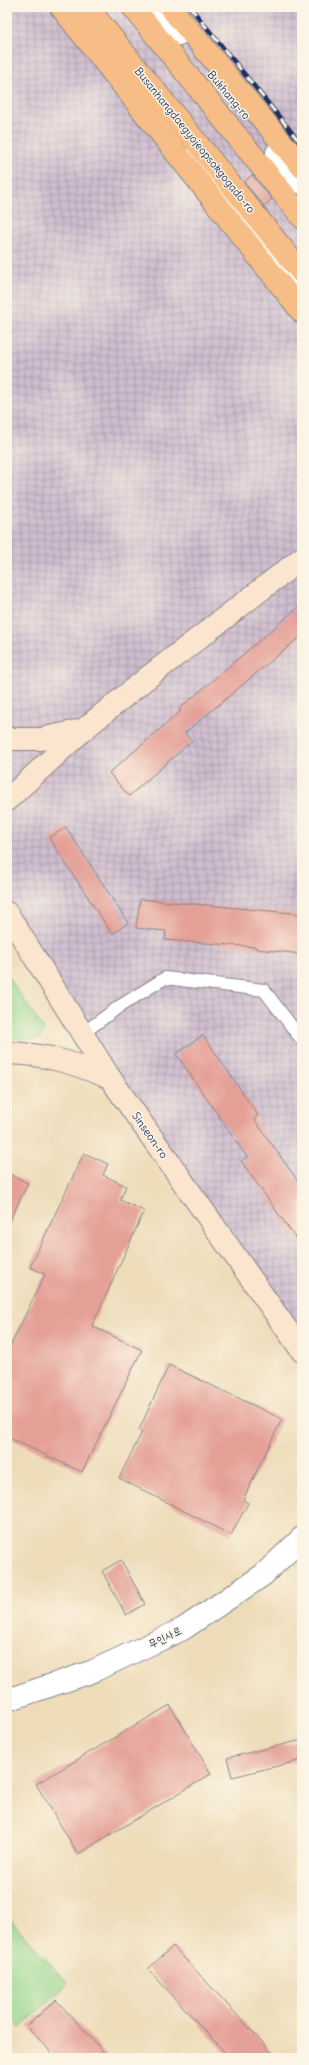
<svg xmlns="http://www.w3.org/2000/svg" width="309" height="2065" font-family="Delius,'Poor Story',sans-serif">
	<style>
		.industrial { fill: url(#industrial-grid) }
		.green { fill: #95d58c; stroke: #588275 }
		.building { fill: #e49f96 }
		.lines { fill: none; stroke-linecap: round; stroke-linejoin: round }
		.lane-casing { stroke: #84868c; stroke-width: 14 }
		.street-casing { stroke: #84868c; stroke-width: 24 }
		.secondary-casing { stroke: #84868c; stroke-width: 24 }
		.highway-casing { stroke: #84868c; stroke-width: 24 }
		.lane { stroke: #fff; stroke-width: 12 }
		.street { stroke: #fff; stroke-width: 22 }
		.secondary { stroke: #fbe5cf; stroke-width: 22 }
		.highway { stroke: #f6be86; stroke-width: 22 }
		.rail-casing { stroke: #1b2f5e; stroke-width: 4.5 }
		.rail { stroke: #fcf5e5; stroke-width: 3; stroke-dasharray: 9; stroke-linecap: butt }
		.labels { text-anchor: middle; dominant-baseline: central; stroke-width: 3; stroke-linejoin: round; paint-order: stroke }
		.street-label { font-size: 11px; fill: #1b2f5e; stroke: #fcf5e5 }
	</style>
	<defs>
		<pattern id="industrial-grid" width="8" height="8" patternUnits="userSpaceOnUse"><rect width="8" height="8" fill="#cfbdcf"/><path d="M0 4h8M4 0v8" fill="none" stroke="#a79aab"/></pattern>
	</defs>
	<rect width="100%" height="100%" fill="#fcf5e5"/>
	<filter id="ink" filterUnits="userSpaceOnUse"><feTurbulence type="fractalNoise" baseFrequency=".025" numOctaves="2"/><feDisplacementMap in="SourceGraphic" scale="8" xChannelSelector="R" yChannelSelector="G"/><feConvolveMatrix kernelMatrix="1 2 1 2 8 2 1 2 1" color-interpolation-filters="sRGB"/></filter>
	<filter id="wash" filterUnits="userSpaceOnUse"><feTurbulence type="fractalNoise" baseFrequency=".012" numOctaves="4" result="noise"/><feDisplacementMap in="SourceGraphic" scale="16" xChannelSelector="R" yChannelSelector="G"/><feGaussianBlur stdDeviation="0.9" result="paint"/><feColorMatrix in="noise" values="0 0 0 0 0 0 0 0 0 0 0 0 0 0 0 0 0 1.4 0 .05"/><feComposite in="paint" operator="in"/></filter>
	<g filter="url(#wash)">
		<rect width="100%" height="100%" fill="#eedcb9"/>
		<polygon class="industrial" points="7,7 302,7 302,1351 7,913"/>
		<g class="green">
			<polygon points="7,975 44,1030 39,1039 7,1039"/>
			<polygon points="7,1916 68,1984 20,2028 7,2013"/>
		</g>
		<g id="blocks">
			<g class="building">
				<polygon points="252,175 272,199 264,206 244,182"/>
				<polygon points="302,604 302,635 185,733 192,741 129,796 109,773 181,711 179,709"/>
				<polygon points="66,827 128,923 112,934 49,838"/>
				<polygon points="140,899 302,914 302,954 256,949 256,947 165,940 166,931 136,928"/>
				<polygon points="203,1035 258,1115 254,1119 302,1187 302,1247 241,1161 247,1157 176,1054"/>
				<polygon points="84,1153 108,1164 103,1175 126,1186 120,1200 144,1211 92,1326 142,1350 82,1472 7,1437 7,1353 45,1274 30,1267"/>
				<polygon points="7,1173 28,1183 7,1226"/>
				<polygon points="169,1365 282,1419 243,1500 248,1503 231,1535 119,1478 142,1432 139,1430"/>
				<polygon points="121,1560 145,1604 126,1615 102,1571"/>
				<polygon points="170,1705 211,1774 78,1854 36,1784"/>
				<polygon points="302,1740 302,1760 232,1777 227,1758"/>
				<polygon points="173,1946 277,2058 230,2058 148,1969"/>
				<polygon points="56,2000 96,2043 108,2058 56,2058 27,2026"/>
			</g>
		</g>
	</g>
	<g filter="url(#ink)">
		<use href="#blocks" fill-opacity="0" stroke="#84868c" stroke-width="1"/>
		<g class="lines">
			<g class="lane-casing">
				<polyline id="lane" points="83,1033 120,1006 165,978 264,990 302,1040"/>
			</g>
			<g class="street-casing">
				<g id="street">
					<polyline points="157,7 179,34"/>
					<polyline points="277,153 302,183"/>
					<polyline points="195,157 302,294"/>
					<polyline points="7,1700 91,1672 183,1629 263,1575 302,1538"/>
				</g>
			</g>
			<g class="secondary-casing">
				<g id="secondary">
					<polyline points="7,739 41,739 82,730"/>
					<polyline points="7,800 83,730 147,678 302,558"/>
					<polyline points="7,913 110,1078 302,1351"/>
					<path d="M 7,1053 C 47,1054 74,1063 110,1078"/>
				</g>
			</g>
			<g class="highway-casing">
				<g id="highway">
					<polyline points="61,7 302,312"/>
					<polyline points="87,7 302,273"/>
					<polyline points="133,7 302,217"/>
					<polyline points="170,7 302,167"/>
				</g>
			</g>
			<use href="#lane" class="lane"/>
			<use href="#street" class="street"/>
			<use href="#secondary" class="secondary"/>
			<use href="#highway" class="highway"/>
			<g class="rail-casing">
				<polyline id="rail" points="190,7 302,145"/>
			</g>
			<use href="#rail" class="rail"/>
		</g>
	</g>
	<g class="labels">
		<g class="street-label">
			<text transform="translate(229 95) rotate(50)">Bukhang-ro</text>
			<text transform="translate(195 140) rotate(51)">Busanhangdaegyojeopsokgogado-ro</text>
			<text transform="translate(150 1135) rotate(55)">Sinseon-ro</text>
			<text transform="translate(165 1637) rotate(-26)">무인사로</text>
		</g>
	</g>
	<rect width="309" height="2065" fill="none" stroke="#fcf5e5" stroke-width="24"/>
</svg>
